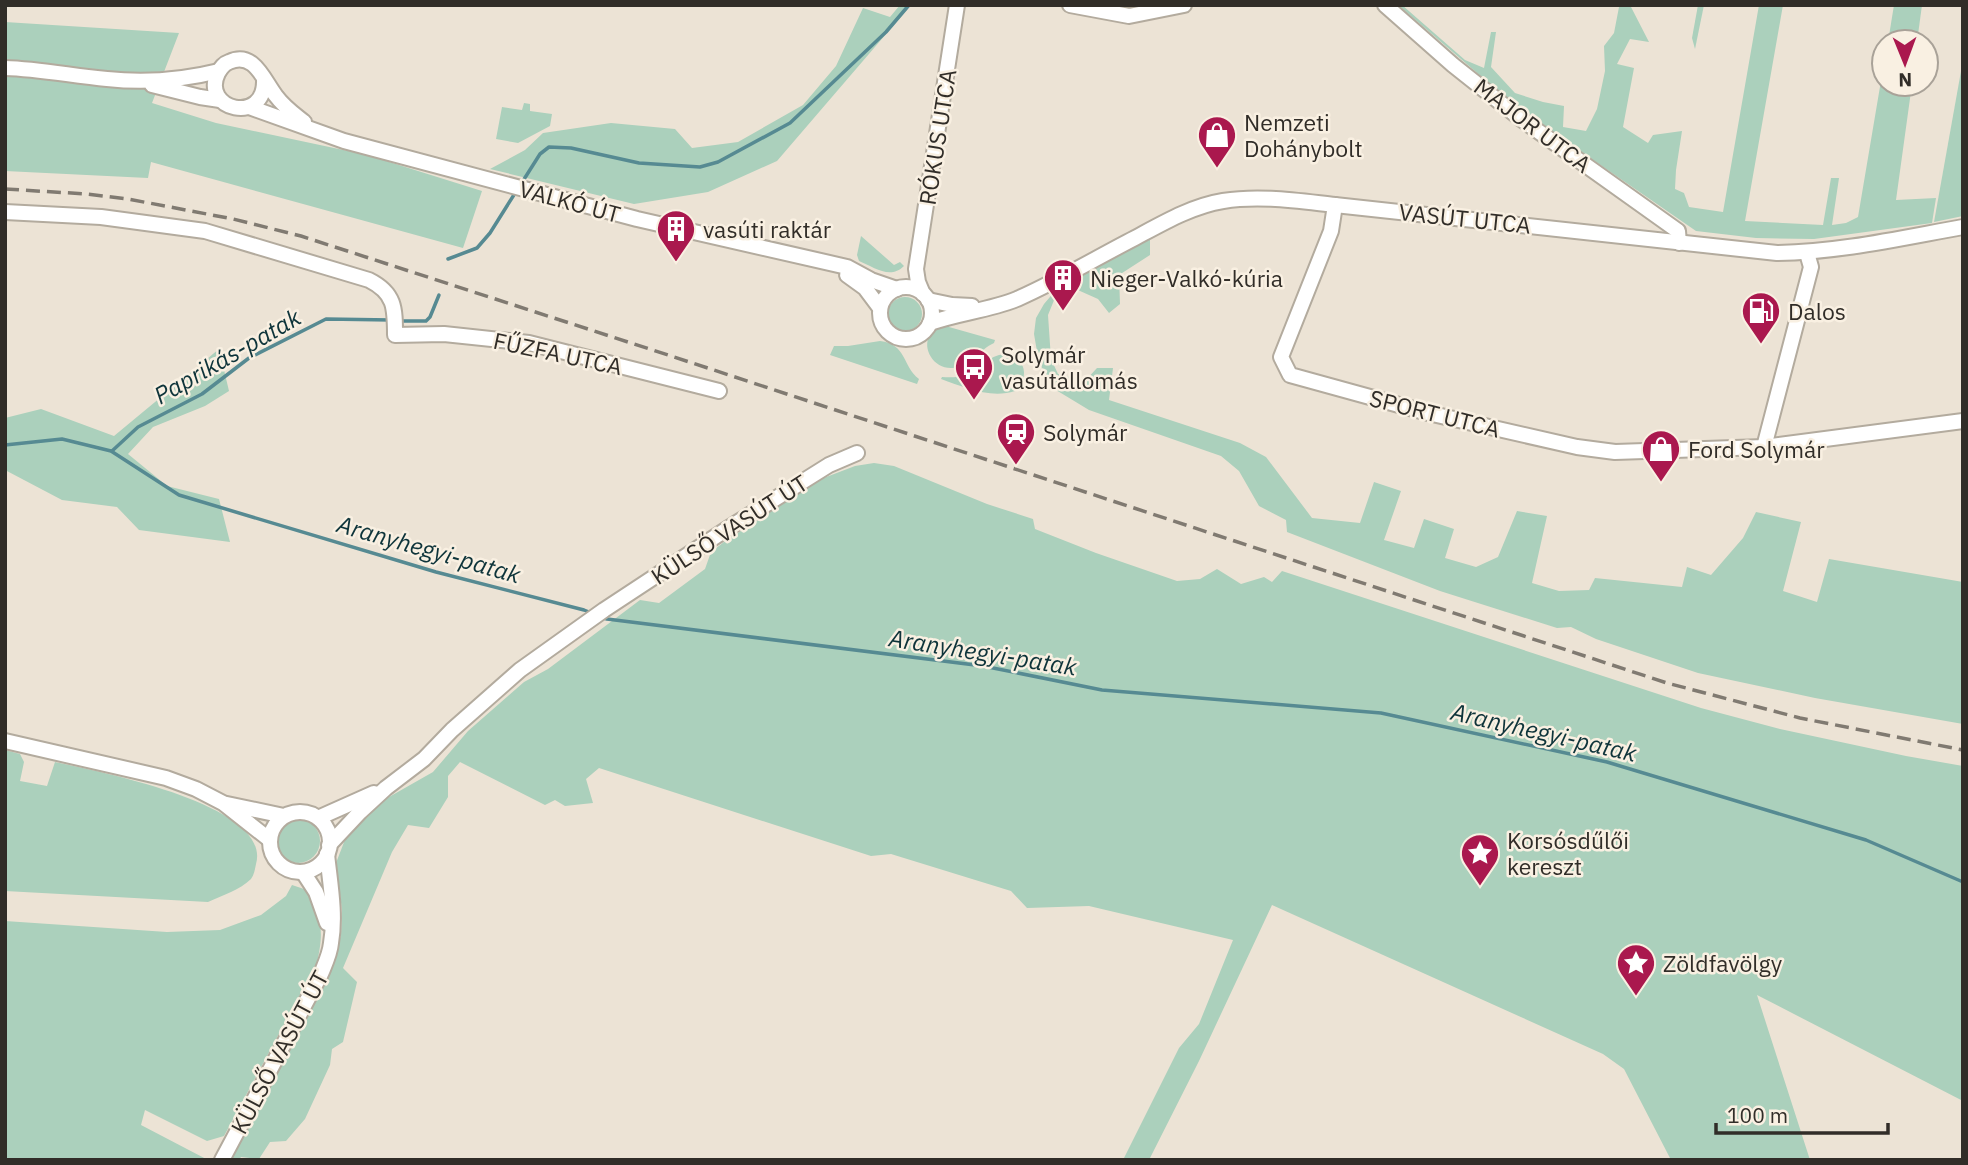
<svg xmlns="http://www.w3.org/2000/svg" width="1968" height="1165" font-family="'IBM Plex Sans',sans-serif">
	<style>
		.green { fill: #abd0bc }
		.lines { fill: none; stroke-linecap: round; stroke-linejoin: round }
		.stream { stroke: #568a92; stroke-width: 3.5 }
		.minor-casing { stroke: #b3ab9e; stroke-width: 18 }
		.minor { stroke: #fff; stroke-width: 14 }
		.rail { stroke: #807a71; stroke-width: 3.5; stroke-dasharray: 14 7; stroke-linecap: butt }
		.labels { text-anchor: middle; dominant-baseline: central; stroke-width: 5; stroke-linejoin: round; paint-order: stroke }
		.poi-label { font-size: 23px; fill: #312d28; stroke: #f9f0e2; text-anchor: start }
		.street-label { font-size: 23px; fill: #312d28; stroke: #f9f0e2 }
		.water-label { font-size: 24px; font-style: italic; fill: #0e343a; stroke: #f9f0e2 }
	</style>
	<rect width="100%" height="100%" fill="#ece3d5"/>
	<g class="green">
		<polygon points="900,5 911,5 777,161 708,192 634,204 490,169 525,150 543,133 611,123 675,129 692,148 738,142 803,105 836,66 863,8 890,17"/>
		<polygon points="1398,5 1402,5 1465,60 1484,68 1491,32 1496,32 1491,67 1515,93 1543,102 1564,106 1563,127 1586,131 1597,109 1605,71 1604,46 1614,33 1619,7 1631,7 1649,42 1630,39 1617,64 1634,68 1623,127 1648,143 1653,135 1682,131 1676,170 1675,189 1684,193 1689,207 1723,212 1759,5 1783,5 1745,221 1823,225 1831,178 1839,178 1832,225 1846,223 1858,217 1884,63 1884,84 1912,84 1896,200 1936,198 1932,223 1814,239 1756,238 1696,231 1518,108"/>
		<polygon points="1698,5 1704,5 1695,49 1692,38"/>
		<polygon points="1894,5 1922,5 1917,42 1888,42"/>
		<polygon points="5,22 179,33 152,103 216,123 367,155 482,191 463,248 151,162 148,178 5,171"/>
		<polygon points="1963,60 1963,216 1934,222"/>
		<polygon points="524,103 530,104 530,111 552,114 550,126 518,143 496,139 502,107 522,110"/>
		<polygon points="1150,235 1150,255 1119,275 1120,304 1109,313 1098,299 1071,287 1059,288 1048,315 1051,359 1058,374 1085,381 1097,368 1113,368 1109,400 1240,443 1266,457 1312,518 1360,523 1374,482 1401,491 1384,540 1414,548 1424,519 1454,529 1445,558 1476,567 1498,557 1517,511 1547,516 1532,583 1559,591 1589,590 1595,578 1682,587 1687,567 1711,575 1743,538 1756,512 1801,522 1783,591 1817,602 1829,559 1963,582 1963,724 1815,698 1698,673 1596,639 1571,627 1557,628 1440,591 1287,532 1286,520 1259,506 1239,471 1221,456 1089,410 1056,390 1039,363 1034,334 1036,318 1044,304 1061,284"/>
		<path d="M 861,236 L 894,265 L 900,262 L 904,266 C 890,280 874,267 859,261 L 857,255 Z"/>
		<circle cx="905" cy="314" r="17"/>
		<path d="M 948,322 L 949,327 L 995,340 L 994,343 C 978,350 973,367 952,368 C 935,369 921,350 930,334 C 933,327 942,325 948,322 Z"/>
		<path d="M 880,341 C 907,344 902,366 919,379 L 917,384 L 830,355 L 834,346 L 848,346 Z"/>
		<polygon points="219,349 229,391 205,406 153,427 128,454 167,486 219,499 230,542 139,530 117,507 62,500 5,470 5,418 41,409 114,436"/>
		<path d="M 999,355 C 1024,353 1032,375 1015,391 C 990,399 964,387 941,379 L 942,377 C 956,378 969,377 980,367 C 987,362 991,357 999,355 Z"/>
		<polygon points="874,463 894,466 987,504 1033,519 1035,529 1096,553 1177,581 1200,579 1217,569 1241,584 1264,577 1272,582 1282,571 1701,708 1780,729 1906,756 1963,766 1963,1101 1757,995 1810,1160 1671,1160 1624,1069 1603,1054 1272,905 1199,1061 1149,1160 1123,1160 1179,1048 1199,1024 1233,940 1089,906 1027,908 1011,891 891,854 871,856 599,768 586,779 593,803 565,806 555,800 545,805 460,762 448,776 448,797 429,828 408,825 392,852 343,968 357,982 343,1042 332,1049 330,1065 305,1119 286,1141 270,1142 259,1159 241,1157 239,1160 229,1160 332,965 341,935 342,910 336,863 346,837 359,822 389,797 433,772 468,731 524,682 548,669 640,600 659,603 705,569 711,552 724,542 821,479 855,466"/>
		<path d="M 5,750 L 20,754 L 24,762 L 20,781 L 47,786 L 55,762 C 95,771 273,804 256,864 C 255,869 254,875 251,879 C 240,890 223,895 208,902 L 5,891 Z"/>
		<circle cx="298" cy="841" r="22"/>
		<path d="M 292,885 L 307,890 C 322,919 324,931 317,963 L 224,1136 L 207,1141 L 145,1110 L 141,1125 L 208,1160 L 5,1160 L 5,921 L 167,932 L 220,930 L 261,915 L 286,896 Z"/>
	</g>
	<g class="lines">
		<g class="stream">
			<polyline points="521,184 540,154 549,147 571,148 639,163 700,167 718,162 790,123 886,32 909,5"/>
			<polyline points="448,259 477,248 490,233 517,190"/>
			<polyline points="399,321 426,321 430,317 439,295"/>
			<polyline points="5,445 62,439 111,451 179,495 436,572 584,610 594,614"/>
			<polyline points="112,451 138,427 202,394 249,358 326,319 391,320"/>
			<polyline points="601,617 607,619 983,666 1102,690 1381,713 1607,762 1866,840 1963,882"/>
		</g>
		<g class="minor-casing">
			<g id="minor">
				<polyline points="1070,5 1129,16 1184,5"/>
				<polyline points="1385,5 1453,65 1521,119 1678,231 1679,243"/>
				<path d="M 5,68 C 40,69 73,76 107,79 C 144,83 183,80 219,71"/>
				<path d="M 264,79 C 266,126 200,110 218,73 C 221,68 223,64 229,62 C 254,50 264,81 276,96 C 284,107 294,114 304,122"/>
				<polyline points="152,85 200,97 220,100"/>
				<polyline points="249,107 344,141 637,219 847,267 871,280 897,289"/>
				<polyline points="1335,205 1331,231 1281,357 1290,375 1428,413 1577,447 1615,452 1764,447 1963,421"/>
				<path d="M 5,212 L 101,217 L 205,231 L 369,280 C 395,293 395,308 395,335 L 444,334 L 529,343 L 719,391"/>
				<polyline points="847,275 865,288 880,308"/>
				<circle cx="906" cy="313" r="26"/>
				<polyline points="923,294 918,282 916,269 957,5"/>
				<polyline points="928,300 952,305 972,306"/>
				<path d="M 930,323 C 958,313 990,310 1017,299 C 1058,281 1096,258 1135,238 C 1163,223 1192,206 1223,201 C 1260,195 1298,201 1335,205 L 1777,253 C 1840,252 1901,238 1963,227"/>
				<polyline points="1764,447 1811,267 1807,253"/>
				<polyline points="5,741 166,778 196,789 223,803 270,840"/>
				<polyline points="227,804 284,816"/>
				<circle cx="300" cy="842" r="30"/>
				<polyline points="318,818 374,793"/>
				<polyline points="329,845 360,812 386,788 424,759 452,730 520,670 604,610 727,529 829,465 857,453"/>
				<polyline points="303,872 316,892 327,923"/>
				<path d="M 222,1160 L 321,974 C 325,964 330,954 331,943 C 336,914 330,883 327,854"/>
			</g>
		</g>
		<use href="#minor" class="minor"/>
		<polyline class="rail" points="5,189 87,194 128,199 233,219 301,236 668,355 1667,683 1800,718 1963,750"/>
	</g>
	<defs>
		<g id="shop-pin" transform="scale(2.0125)"><path d="M0 17L-7.5 6A9.5 9.5 0 1 1 7.5 6Z" fill="#aa184e" stroke="#f9f0e2"/><path d="M-5-2.5h2.3a2.7 3.5 0 0 1 5.4 0H5L5.5 6h-11ZM-1.5-2.5h3a1.5 2.3 0 0 0-3 0Z" fill="#fff"/></g>
		<g id="building-pin" transform="scale(2.0125)"><path d="M0 17L-7.5 6A9.5 9.5 0 1 1 7.5 6Z" fill="#aa184e" stroke="#f9f0e2"/><path d="M-4-6H4V6H1V3H-1V6H-4ZM-2.5-4.3h1.7v1.8h-1.7ZM.8-4.3h1.7v1.8H.8ZM-2.5-1h1.7V.8h-1.7ZM.8-1h1.7V.8H.8Z" fill="#fff"/></g>
		<g id="fuel-pin" transform="scale(2.0125)"><path d="M0 17L-7.5 6A9.5 9.5 0 1 1 7.5 6Z" fill="#aa184e" stroke="#f9f0e2"/><path d="M-5.5-6h7V0h2V4h1.3V-2.5L3-4.5l.8-.8L6-3V5H2.5V1h-1V6h-7ZM-4.2-4.7v3.2H.2V-4.7Z" fill="#fff"/></g>
		<g id="bus-pin" transform="scale(2.0125)"><path d="M0 17L-7.5 6A9.5 9.5 0 1 1 7.5 6Z" fill="#aa184e" stroke="#f9f0e2"/><path d="M-5-6H5V4H4V6H2V4H-2V6H-4V4H-5ZM-3.5-4V0h7V-4ZM-3.5 1.2v1.5H-2V1.2ZM2 1.2v1.5H3.5V1.2Z" fill="#fff"/></g>
		<g id="station-pin" transform="scale(2.0125)"><path d="M0 17L-7.5 6A9.5 9.5 0 1 1 7.5 6Z" fill="#aa184e" stroke="#f9f0e2"/><path d="M-3-6H3Q5-6 5-4V2Q5 4 3 4L4.5 6H3L1.5 4h-3L-3 6H-4.5L-3 4Q-5 4-5 2V-4Q-5-6-3-6ZM-3.5-4v3h7v-3ZM-3.5 1v1.5H-2V1ZM2 1v1.5H3.5V1Z" fill="#fff"/></g>
		<g id="sight-pin" transform="scale(2.0125)"><path d="M0 17L-7.5 6A9.5 9.5 0 1 1 7.5 6Z" fill="#aa184e" stroke="#f9f0e2"/><path d="M0-6L1.8-2.2L6-1.7L2.9 1.2L3.7 5.4L0 3.3L-3.7 5.4L-2.9 1.2L-6-1.7L-1.8-2.2Z" fill="#fff"/></g>
	</defs>
	<g fill-rule="evenodd">
		<use href="#shop-pin" x="1217" y="135"/>
		<use href="#building-pin" x="676" y="229"/>
		<use href="#building-pin" x="1063" y="278"/>
		<use href="#fuel-pin" x="1761" y="311"/>
		<use href="#bus-pin" x="974" y="367"/>
		<use href="#station-pin" x="1016" y="432"/>
		<use href="#shop-pin" x="1661" y="449"/>
		<use href="#sight-pin" x="1480" y="853"/>
		<use href="#sight-pin" x="1636" y="963"/>
	</g>
	<g class="labels">
		<g class="poi-label">
			<text x="1244" y="122">Nemzeti<tspan x="1244" dy="26">Dohánybolt</tspan></text>
			<text x="703" y="229">vasúti raktár</text>
			<text x="1090" y="278">Nieger-Valkó-kúria</text>
			<text x="1788" y="311">Dalos</text>
			<text x="1001" y="354">Solymár<tspan x="1001" dy="26">vasútállomás</tspan></text>
			<text x="1043" y="432">Solymár</text>
			<text x="1688" y="449">Ford Solymár</text>
			<text x="1507" y="840">Korsósdűlői<tspan x="1507" dy="26">kereszt</tspan></text>
			<text x="1663" y="963">Zöldfavölgy</text>
		</g>
		<g class="street-label">
			<text transform="translate(1533 125) rotate(37)">MAJOR UTCA</text>
			<text transform="translate(937 137) rotate(-81)">RÓKUS UTCA</text>
			<text transform="translate(570 201) rotate(15)">VALKÓ ÚT</text>
			<text transform="translate(1465 218) rotate(6)">VASÚT UTCA</text>
			<text transform="translate(558 353) rotate(12)">FŰZFA UTCA</text>
			<text transform="translate(1435 413) rotate(14)">SPORT UTCA</text>
			<text transform="translate(729 529) rotate(-33)">KÜLSŐ VASÚT ÚT</text>
			<text transform="translate(279 1052) rotate(-62)">KÜLSŐ VASÚT ÚT</text>
		</g>
		<g class="water-label">
			<text transform="translate(227 356) rotate(-30)">Paprikás-patak</text>
			<text transform="translate(429 549) rotate(16)">Aranyhegyi-patak</text>
			<text transform="translate(983 652) rotate(9)">Aranyhegyi-patak</text>
			<text transform="translate(1544 732) rotate(13)">Aranyhegyi-patak</text>
		</g>
	</g>
	<rect width="1968" height="1165" fill="none" stroke="#312d28" stroke-width="14"/>
	<g transform="translate(1905 63) rotate(179)"><circle r="33" fill="#f9f0e2" stroke="#a9a298" stroke-width="2"/>
	<path d="M0-5L12 26L0 18L-12 26Z" fill="#aa184e"/>
	<text y="-10" font-size="19" font-weight="bold" text-anchor="middle" fill="#312d28">N</text>
	</g>
	<path d="M1716 1123v10h172v-10" fill="none" stroke="#312d28" stroke-width="3.5"/>
	<text x="1727" y="1123" font-size="21" fill="#312d28" stroke="#f9f0e2" stroke-width="5" paint-order="stroke">100 m</text>
</svg>
